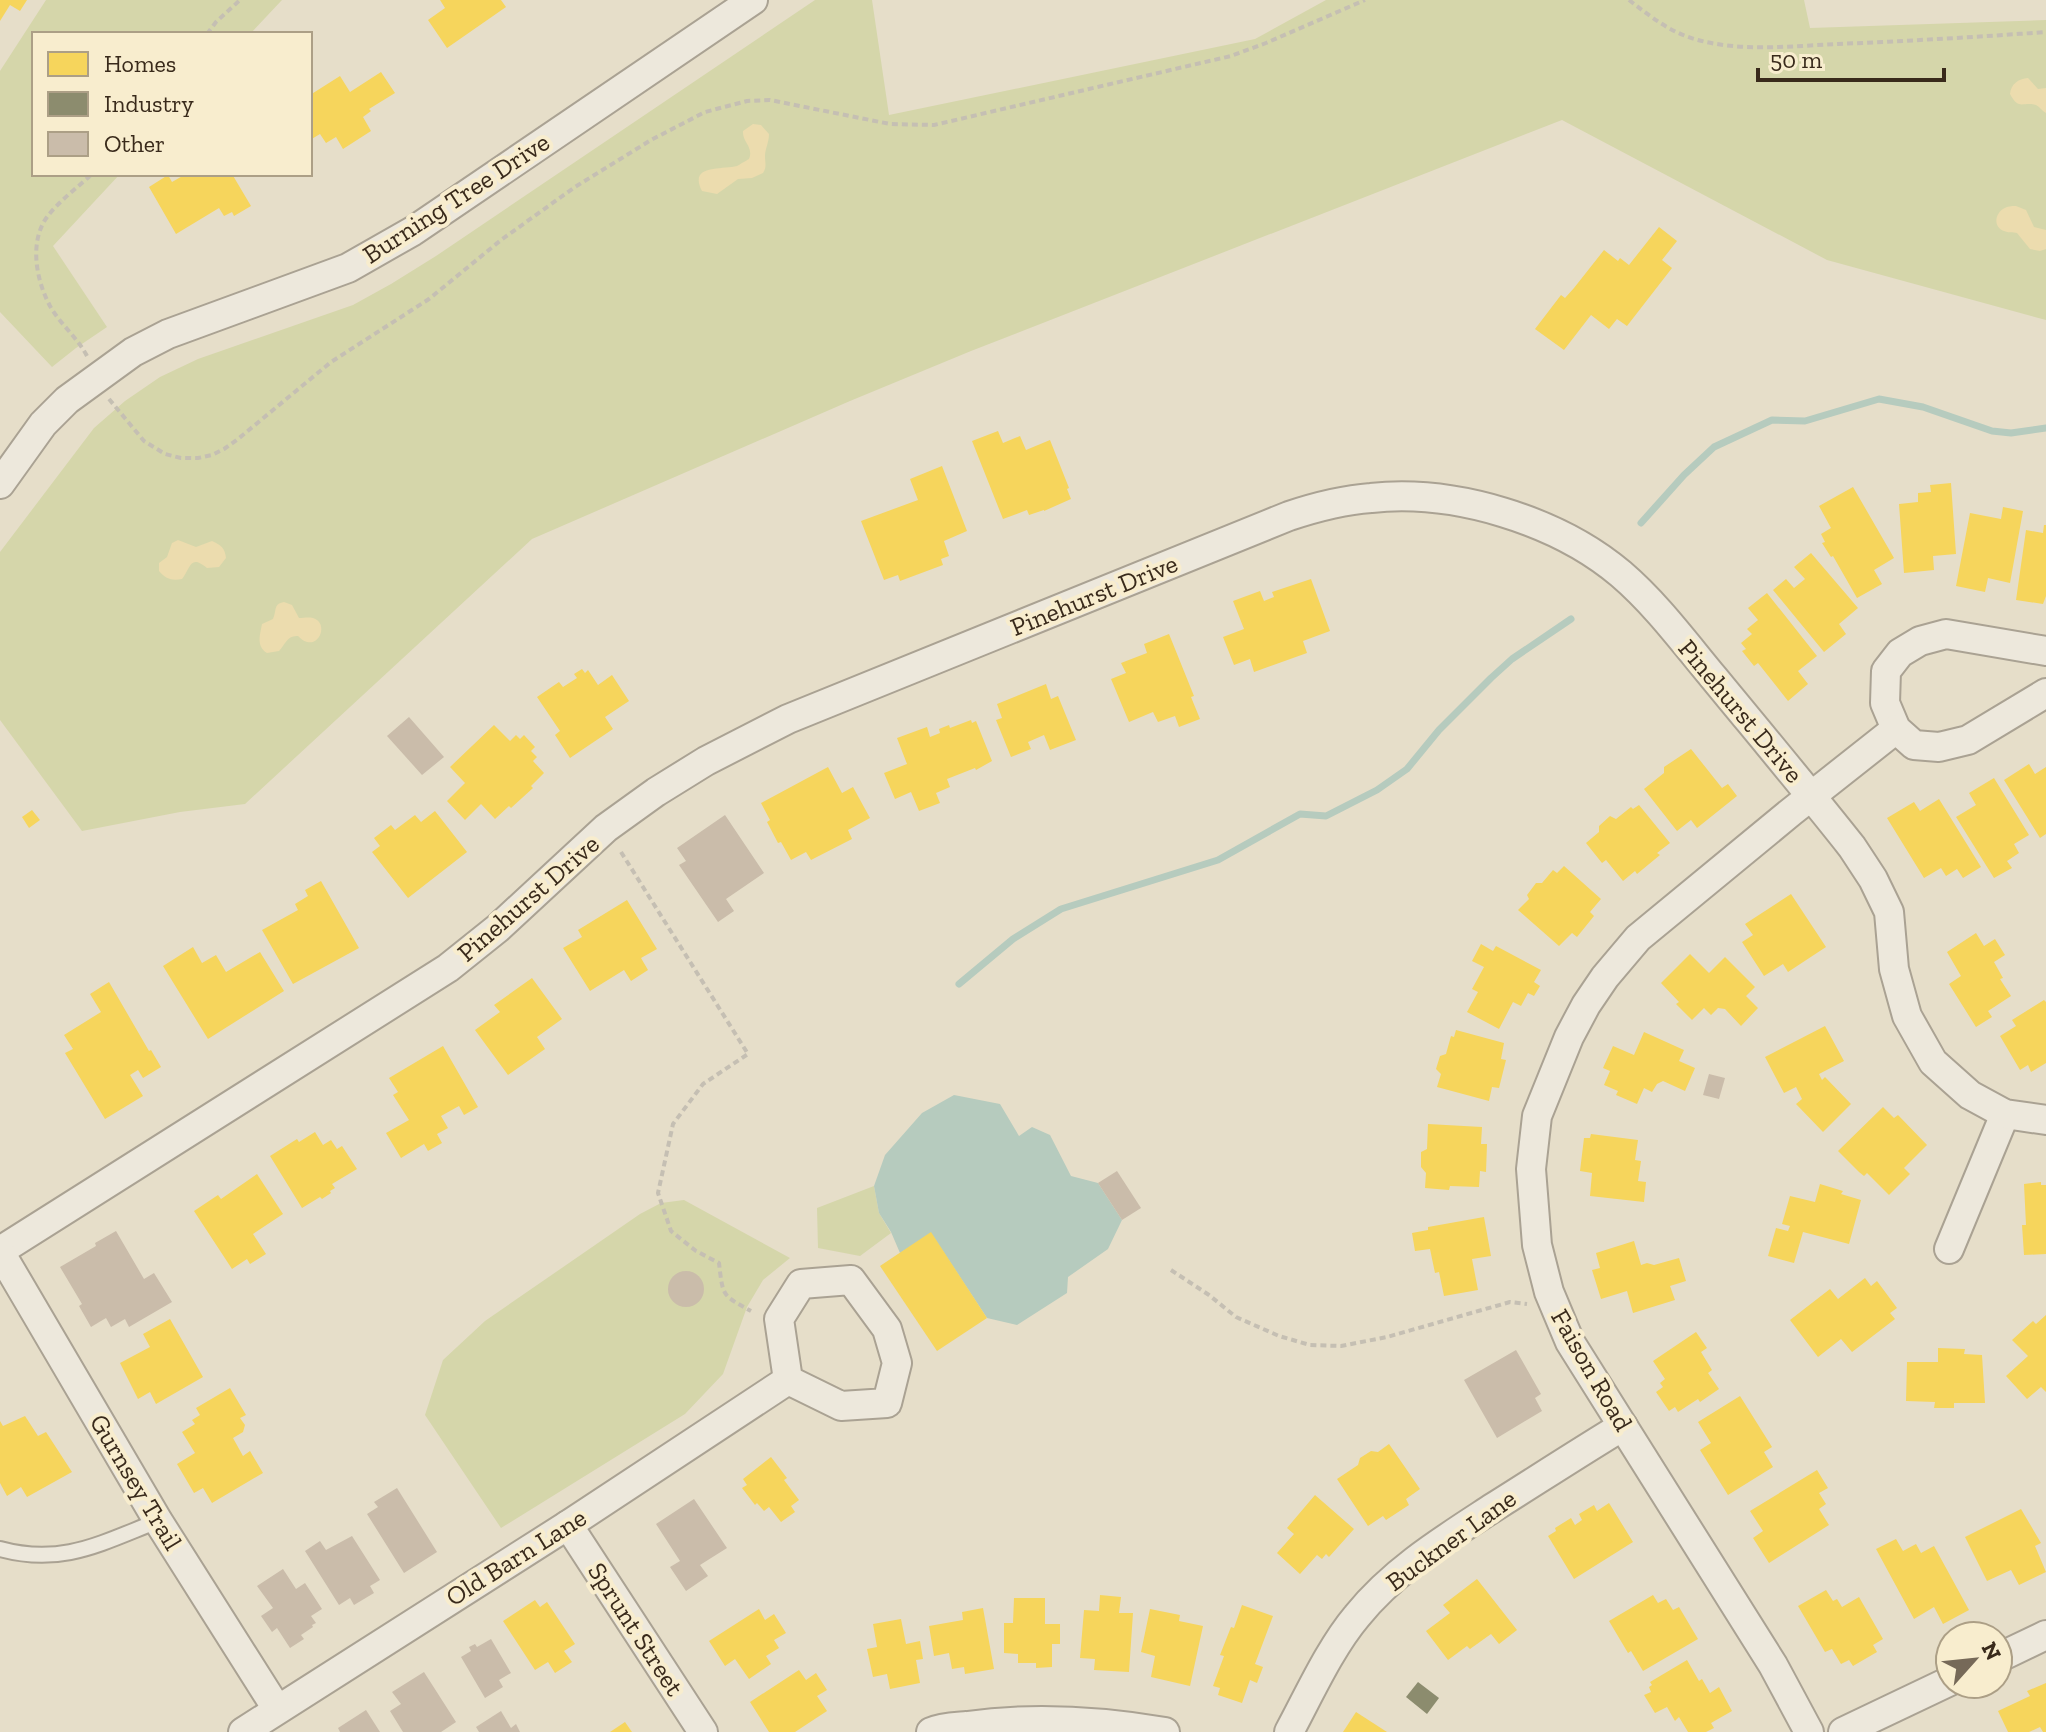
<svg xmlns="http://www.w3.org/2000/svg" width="2046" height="1732" font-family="'Zilla Slab',serif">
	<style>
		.green { fill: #d5d6aa }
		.sand { fill: #ecdcae }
		.water { fill: #b6cbbe }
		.homes { fill: #f6d55c }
		.industry { fill: #8c8c6e }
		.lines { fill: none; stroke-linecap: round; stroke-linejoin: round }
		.stream { stroke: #b6cbbe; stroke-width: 7 }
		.building { fill: #cabcaa }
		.lane-casing { stroke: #aaa293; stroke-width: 18 }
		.street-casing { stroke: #aaa293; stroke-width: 32 }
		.path { stroke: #c5bfb3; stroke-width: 4; stroke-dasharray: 6 4; stroke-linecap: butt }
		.lane { stroke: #ede8dc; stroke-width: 14 }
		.street { stroke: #ede8dc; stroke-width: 28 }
		.labels { text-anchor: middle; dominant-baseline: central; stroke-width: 8; stroke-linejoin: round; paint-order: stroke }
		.street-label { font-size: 26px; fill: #392a1b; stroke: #f8edce }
	</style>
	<rect width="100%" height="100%" fill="#e6dec9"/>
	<g class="green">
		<polygon points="46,0 282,0 250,34 34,34 34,174 120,174 53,246 107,327 76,348 52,367 0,312 0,71"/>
		<polygon points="815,0 872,0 889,115 1255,39 1326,0 1804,0 1810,28 2046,20 2046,320 1827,260 1562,120 971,351 850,401 532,539 245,804 180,812 82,831 0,720 0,552 94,428 125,401 160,377 198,359 353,305 391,284 436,256"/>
		<polygon points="874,1186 879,1213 891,1233 860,1256 818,1248 817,1208"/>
		<polygon points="684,1200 790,1258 763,1280 747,1307 723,1374 685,1414 501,1528 425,1415 443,1360 485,1321 640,1214 661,1203"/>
	</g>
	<g class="sand">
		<path d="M 2028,78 L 2038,89 L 2046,88 L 2046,113 C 2042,111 2040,107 2036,105 C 2023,101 2019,111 2010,94 C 2011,84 2018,79 2028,78 Z"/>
		<path d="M 753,124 L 761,125 L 769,134 C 769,142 765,149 765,156 C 765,164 767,166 763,173 L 752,178 L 738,179 L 717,194 L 702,191 C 688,164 722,170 737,166 C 739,165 747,160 749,159 C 754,147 742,142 743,131 Z"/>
		<path d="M 2016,206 L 2026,210 L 2034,227 L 2046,230 L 2046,249 L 2040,251 L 2030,249 L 2017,233 C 2013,232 2008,233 2004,231 C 1993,227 1995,214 2003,209 C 2008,206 2011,206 2016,206 Z"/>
		<path d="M 178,540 L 196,547 L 212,541 C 221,545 225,548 226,558 L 219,567 L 207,568 C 190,554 191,567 182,579 C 172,581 166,579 159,571 L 159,563 L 167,557 L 172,543 Z"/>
		<path d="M 284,602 L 292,605 L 299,618 C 304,618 308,617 313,618 C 331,623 317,656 298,636 C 287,635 285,645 279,651 L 267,653 C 256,646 260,635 262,624 L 273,619 C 277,610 273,604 284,602 Z"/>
	</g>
	<polygon class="water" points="954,1095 1000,1104 1019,1136 1032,1127 1050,1135 1071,1176 1098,1183 1122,1220 1108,1249 1068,1277 1067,1293 1017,1325 987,1318 931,1233 900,1253 891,1232 879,1213 874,1186 885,1155 922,1113"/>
	<g class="homes">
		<polygon points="0,0 27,0 20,11 10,5 0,21"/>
		<polygon points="440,0 501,0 506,7 447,48 428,20 445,8"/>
		<polygon points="381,72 395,93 369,109 371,111 363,117 371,131 343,149 336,137 326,143 320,134 310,140 310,103 313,102 310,95 340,76 350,92"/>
		<polygon points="186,174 232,174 251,206 234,216 232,212 224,216 219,208 176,234 149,187 168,175 172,182"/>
		<polygon points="1659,227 1677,241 1662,260 1672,268 1627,326 1617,319 1609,329 1591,315 1564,350 1535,329 1561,295 1565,298 1574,288 1604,250 1618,261 1620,258 1629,265"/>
		<polygon points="998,431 1003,443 1020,436 1026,450 1050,440 1069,488 1067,489 1071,499 1044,511 1044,510 1029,515 1027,510 1003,519 972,441"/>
		<polygon points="942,466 967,531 944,541 949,556 941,559 943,565 900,581 898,575 884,580 861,521 918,500 910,479"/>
		<polygon points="1951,483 1956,554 1933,556 1934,570 1904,573 1899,504 1918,502 1918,493 1931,492 1930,485"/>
		<polygon points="1853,487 1894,558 1874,570 1882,584 1857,598 1833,556 1831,557 1822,543 1825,542 1821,534 1831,528 1819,506"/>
		<polygon points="2003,507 2023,511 2010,583 1988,578 1985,592 1956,586 1970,513 2001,519"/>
		<polygon points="2044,525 2046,525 2046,596 2043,604 2016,600 2026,530 2043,533"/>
		<polygon points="1811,553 1858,608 1839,624 1846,634 1824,652 1773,590 1786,579 1794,588 1805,579 1794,567"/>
		<polygon points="1311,579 1330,631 1303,641 1307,653 1254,672 1250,659 1234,665 1223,637 1244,629 1233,601 1260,591 1264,601 1274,597 1272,592"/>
		<polygon points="1767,593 1817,656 1798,671 1808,684 1788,701 1758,663 1754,666 1742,651 1746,649 1741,643 1752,634 1747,629 1758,620 1748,608"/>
		<polygon points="1169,634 1194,696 1191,697 1200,719 1179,727 1175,716 1158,722 1153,712 1129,722 1111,679 1126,673 1121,663 1147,653 1144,644"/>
		<polygon points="582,669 585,673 588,670 598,685 612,675 629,701 605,717 613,729 570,758 555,735 560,731 537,697 559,682 563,687 577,678 574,674"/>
		<polygon points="1046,684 1051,699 1058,696 1076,740 1050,750 1044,735 1028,742 1031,749 1011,757 996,720 1002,718 997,704"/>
		<polygon points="971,720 972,723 976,721 992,761 976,770 975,768 947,779 950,787 936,793 940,803 919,811 911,792 895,799 884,773 907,764 897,738 927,727 930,737 940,733 939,729 949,725 950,728"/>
		<polygon points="494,725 510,741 516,735 520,739 524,735 535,747 531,751 537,757 533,761 544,773 531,786 533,788 511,808 509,806 495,819 481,804 465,820 447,801 465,783 450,767"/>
		<polygon points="1691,749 1722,788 1728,784 1737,796 1697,828 1691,820 1677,831 1644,789 1664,773 1664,767"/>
		<polygon points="2029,764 2035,774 2046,767 2046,834 2040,838 2004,780"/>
		<polygon points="828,767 842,793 853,787 870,818 848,830 852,839 811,860 806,852 791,860 781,842 778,843 767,822 770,820 761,803"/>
		<polygon points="1994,778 2029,835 2014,844 2019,853 2007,861 2012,868 1994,878 1956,817 1976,805 1969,793"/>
		<polygon points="1939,799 1981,867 1963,878 1957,869 1946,876 1941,868 1924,878 1887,818 1914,802 1920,811"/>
		<polygon points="1639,805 1670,843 1657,853 1660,855 1637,874 1635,871 1623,881 1606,860 1602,863 1586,843 1599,832 1599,826 1610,816 1616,819 1631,807 1633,809"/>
		<polygon points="32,810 40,820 29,828 22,817"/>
		<polygon points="435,811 467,852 408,898 372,852 380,846 374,838 391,825 395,830 415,815 421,822"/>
		<polygon points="1564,866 1601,899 1590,912 1594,916 1577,937 1572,933 1559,946 1518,910 1529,899 1527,895 1536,883 1542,883 1553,870 1557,873"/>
		<polygon points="321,881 359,948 293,984 262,930 298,910 295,904 308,896 305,890"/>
		<polygon points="1791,894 1826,947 1788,972 1783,964 1764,976 1742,942 1753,935 1745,924"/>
		<polygon points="627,900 657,949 641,958 648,970 631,981 624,970 590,991 563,948 582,937 578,930"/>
		<polygon points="1976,933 1984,946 1995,939 2005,955 1994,962 2003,978 2000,979 2011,996 1988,1011 1992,1017 1976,1027 1949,984 1961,976 1947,952"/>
		<polygon points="1481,944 1493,951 1496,946 1541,970 1534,982 1540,986 1534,996 1528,993 1521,1006 1513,1002 1499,1029 1467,1012 1478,992 1472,989 1484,967 1472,961"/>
		<polygon points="193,947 202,963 216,955 226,972 260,952 284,991 208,1039 163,966"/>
		<polygon points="1690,954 1709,973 1725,957 1755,987 1746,996 1758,1008 1741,1026 1725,1009 1718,1008 1711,1015 1704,1008 1692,1020 1676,1004 1679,1002 1661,983"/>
		<polygon points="532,978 562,1019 537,1037 545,1049 508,1075 475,1030 500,1012 494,1005"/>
		<polygon points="109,982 149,1051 151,1050 161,1067 143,1078 138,1070 130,1075 143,1096 105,1119 65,1053 73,1049 64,1035 101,1012 90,994"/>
		<polygon points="2044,1000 2046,1002 2046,1063 2031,1072 2028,1065 2020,1070 2000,1036 2016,1026 2012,1020"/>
		<polygon points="1825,1026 1844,1061 1819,1074 1822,1080 1825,1077 1851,1104 1823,1132 1796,1104 1802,1099 1796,1087 1784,1093 1765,1057"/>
		<polygon points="1456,1030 1504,1043 1501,1059 1506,1060 1499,1088 1492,1087 1489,1101 1437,1087 1441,1074 1436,1069 1440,1056 1446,1054 1451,1036 1454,1037"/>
		<polygon points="1644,1032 1684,1050 1679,1061 1695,1068 1685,1091 1663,1081 1657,1084 1652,1092 1644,1088 1637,1104 1616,1095 1618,1091 1604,1085 1610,1071 1603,1068 1613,1046 1634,1055"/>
		<polygon points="443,1046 478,1107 464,1115 459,1106 441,1116 448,1128 437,1134 442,1143 428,1151 424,1144 401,1158 386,1133 409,1120 393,1095 398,1092 389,1078"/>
		<polygon points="1883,1107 1894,1118 1898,1115 1927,1145 1904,1168 1910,1174 1889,1195 1867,1173 1864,1176 1859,1172 1838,1151"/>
		<polygon points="1428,1124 1482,1127 1481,1144 1487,1144 1486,1172 1480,1171 1479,1187 1450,1186 1449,1190 1425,1188 1426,1173 1421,1167 1421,1152 1427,1149"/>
		<polygon points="315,1132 323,1145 331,1140 337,1149 342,1146 357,1169 332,1184 335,1188 330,1191 331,1193 322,1199 320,1197 302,1208 270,1156 297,1139 299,1142"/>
		<polygon points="1591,1134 1638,1140 1635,1160 1641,1161 1638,1181 1646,1182 1644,1202 1590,1196 1592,1173 1580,1171 1584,1138 1590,1138"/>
		<polygon points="257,1174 283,1214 253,1234 266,1254 250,1264 247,1259 232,1269 194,1211 218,1195 221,1199"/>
		<polygon points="2041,1182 2041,1185 2046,1185 2046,1254 2024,1255 2022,1225 2026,1225 2024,1184"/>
		<polygon points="1820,1184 1843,1191 1841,1194 1861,1200 1849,1244 1803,1232 1794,1263 1768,1256 1776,1228 1788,1231 1790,1226 1782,1224 1790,1196 1815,1202"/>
		<polygon points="1484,1217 1491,1256 1472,1259 1478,1290 1444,1296 1439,1272 1435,1273 1430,1249 1415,1251 1412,1233 1428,1230 1428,1227"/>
		<polygon points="931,1232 987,1318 937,1351 880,1266"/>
		<polygon points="1634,1241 1641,1265 1647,1263 1654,1265 1679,1258 1686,1281 1670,1286 1675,1300 1633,1313 1627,1291 1601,1299 1592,1270 1600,1268 1596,1253"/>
		<polygon points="1865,1278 1871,1286 1877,1281 1897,1308 1890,1313 1895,1319 1852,1352 1841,1339 1818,1357 1790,1320 1830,1289 1838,1299"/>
		<polygon points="2046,1315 2046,1392 2041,1387 2027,1399 2006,1376 2028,1356 2012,1340 2033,1321 2036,1324"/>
		<polygon points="170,1319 203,1377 156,1404 150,1392 138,1399 120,1363 150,1347 143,1334"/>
		<polygon points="1696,1332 1707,1348 1701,1352 1712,1370 1708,1373 1719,1389 1700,1402 1698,1399 1678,1412 1675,1407 1669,1411 1656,1392 1663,1387 1660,1383 1665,1379 1653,1361"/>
		<polygon points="1938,1348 1965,1349 1964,1354 1982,1355 1985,1403 1954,1403 1954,1408 1934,1408 1935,1402 1906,1401 1907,1362 1938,1362"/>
		<polygon points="230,1388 246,1415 240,1418 245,1425 243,1432 233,1438 243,1456 250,1451 263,1473 212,1503 203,1488 194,1493 177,1464 195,1453 182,1432 195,1424 192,1420 200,1415 196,1408"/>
		<polygon points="1740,1396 1772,1447 1764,1452 1773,1467 1728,1495 1700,1450 1711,1443 1698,1422"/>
		<polygon points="25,1416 38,1436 46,1432 72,1472 27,1497 21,1487 7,1496 0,1483 0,1421 3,1426"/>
		<polygon points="1389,1444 1420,1489 1406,1499 1409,1505 1386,1520 1383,1516 1368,1526 1337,1479 1358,1465 1360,1458 1371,1451 1378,1452"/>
		<polygon points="771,1457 787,1478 784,1480 799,1500 791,1506 795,1512 781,1522 769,1507 764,1511 757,1503 755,1505 742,1488 747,1485 743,1479"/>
		<polygon points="1817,1470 1828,1488 1819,1493 1826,1504 1819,1509 1829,1525 1769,1563 1753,1538 1763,1531 1750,1511"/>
		<polygon points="1315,1495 1354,1529 1329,1557 1326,1554 1322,1559 1317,1555 1300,1574 1277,1553 1294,1534 1287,1528"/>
		<polygon points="1609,1503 1633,1542 1574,1579 1548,1536 1556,1531 1555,1528 1571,1518 1575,1525 1582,1520 1579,1514 1594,1505 1597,1511"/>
		<polygon points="2021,1509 2041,1543 2035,1546 2046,1572 2019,1585 2011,1570 1987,1581 1965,1537"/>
		<polygon points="1896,1539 1903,1551 1916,1544 1921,1553 1934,1546 1969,1610 1943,1624 1934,1607 1914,1619 1876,1549"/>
		<polygon points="1477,1579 1517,1630 1499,1644 1491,1634 1470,1649 1467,1646 1448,1660 1426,1631 1450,1613 1443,1605"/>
		<polygon points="1826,1590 1833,1601 1837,1599 1842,1607 1859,1597 1883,1639 1873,1645 1877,1652 1853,1666 1849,1660 1841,1664 1832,1649 1825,1652 1798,1606"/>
		<polygon points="1100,1595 1121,1597 1119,1613 1133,1613 1129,1672 1094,1670 1095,1659 1080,1658 1084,1610 1099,1611"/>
		<polygon points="1653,1595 1658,1603 1666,1599 1673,1610 1679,1607 1698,1639 1643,1671 1631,1651 1628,1653 1609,1621"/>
		<polygon points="1014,1598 1045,1598 1045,1624 1060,1624 1060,1644 1052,1644 1052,1667 1036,1668 1036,1663 1018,1663 1018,1654 1004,1653 1004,1623 1013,1623"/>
		<polygon points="535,1600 540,1607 547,1602 575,1644 564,1651 572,1662 555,1673 548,1662 535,1670 503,1621"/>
		<polygon points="1242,1605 1273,1616 1255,1664 1263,1667 1257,1683 1250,1680 1242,1703 1218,1695 1220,1688 1213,1686 1224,1656 1220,1655 1231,1627 1234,1628"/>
		<polygon points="983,1608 994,1669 965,1674 964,1667 952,1669 949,1653 934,1656 929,1626 963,1620 962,1612"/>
		<polygon points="759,1609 765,1620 774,1614 786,1633 774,1640 779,1648 766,1656 771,1664 749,1679 735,1659 725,1666 709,1641"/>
		<polygon points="1150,1609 1180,1615 1179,1621 1203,1626 1190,1686 1151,1677 1155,1656 1141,1652"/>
		<polygon points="901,1619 906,1644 920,1641 923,1659 916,1660 920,1683 890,1689 887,1674 873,1677 867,1649 877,1647 873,1624"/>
		<polygon points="1687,1660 1699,1681 1702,1679 1710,1693 1719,1687 1732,1711 1711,1723 1714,1728 1706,1732 1688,1732 1679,1717 1675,1721 1667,1707 1655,1713 1644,1695 1651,1692 1649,1687 1652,1685 1650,1682"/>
		<polygon points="799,1670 806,1680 816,1673 827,1690 817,1696 827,1711 795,1732 769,1732 750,1702"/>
		<polygon points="2046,1683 2046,1732 2043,1732 2040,1727 2029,1732 2008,1732 1998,1711 2030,1696 2027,1691"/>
		<polygon points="1356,1712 1387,1732 1343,1732"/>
		<polygon points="625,1722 632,1732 610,1732"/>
	</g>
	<polygon class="industry" points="1418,1682 1439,1698 1427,1714 1406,1697"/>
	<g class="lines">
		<g class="stream">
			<polyline points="1641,523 1684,475 1714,447 1772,420 1805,421 1879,399 1923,407 1992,431 2011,433 2046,428"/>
			<polyline points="959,984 1013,939 1061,909 1218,860 1300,814 1326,816 1377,790 1407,769 1439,730 1491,678 1512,659 1571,619"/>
		</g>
	</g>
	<g class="building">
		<polygon points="409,717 444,757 422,775 387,736"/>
		<polygon points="725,815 764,873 726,899 734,911 718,922 679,865 686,861 677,848"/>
		<polygon points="1709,1074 1725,1078 1719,1099 1703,1095"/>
		<polygon points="1117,1171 1141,1208 1122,1220 1098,1183"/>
		<polygon points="116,1231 144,1279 154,1273 172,1302 129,1327 125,1319 111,1327 106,1318 91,1327 79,1306 82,1304 60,1267 96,1246 95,1243"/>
		<circle cx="686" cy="1289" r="18"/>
		<polygon points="1516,1350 1541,1394 1535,1398 1542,1411 1497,1438 1464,1380"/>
		<polygon points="397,1488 437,1552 404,1573 367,1514 378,1507 374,1502"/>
		<polygon points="694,1499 727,1548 700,1565 708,1576 686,1591 670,1567 680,1561 656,1524"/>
		<polygon points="352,1536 380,1580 370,1586 374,1593 354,1605 350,1598 339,1605 305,1551 320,1541 326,1550"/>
		<polygon points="283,1569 296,1589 305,1583 322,1609 311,1616 316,1623 312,1625 313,1627 301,1635 304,1639 290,1648 277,1628 272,1632 261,1616 273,1608 257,1586"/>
		<polygon points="491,1639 511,1673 499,1680 503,1687 485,1698 461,1657 471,1651 469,1647 475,1644 477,1647"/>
		<polygon points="424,1672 456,1722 441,1732 403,1732 390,1711 401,1704 392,1692"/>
		<polygon points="366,1710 380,1732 340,1732 338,1728"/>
		<polygon points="501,1711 511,1728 516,1724 520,1732 479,1732 476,1727"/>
	</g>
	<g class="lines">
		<g class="lane-casing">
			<path id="lane" d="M 0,1549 C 62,1566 101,1543 158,1521"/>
		</g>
		<g class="street-casing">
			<g id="street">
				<polyline points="0,484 43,424 67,400 133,352 168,334 348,268 413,231 753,0"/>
				<polyline points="2046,651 1946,634 1920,641 1900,653 1886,671 1885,703 1896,729 1914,745 1939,747 1968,740 2046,693"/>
				<polyline points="1949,1249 2005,1114"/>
				<path d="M 0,1251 L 448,968 L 498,928 L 606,828 L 656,792 L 706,761 L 788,719 L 1289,516 C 1316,507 1343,500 1371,498 C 1454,489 1557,520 1621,574 C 1656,604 1684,642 1714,678 C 1760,734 1807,790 1852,847 L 1873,879 L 1889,912 L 1894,969 L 1907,1016 L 1933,1062 L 1970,1095 L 2005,1114 L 2046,1120"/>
				<polyline points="0,1252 158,1521 277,1709"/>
				<polyline points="568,1525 703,1732"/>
				<polyline points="1998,1658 2046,1635"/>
				<polyline points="243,1732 568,1525 788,1380 779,1319 801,1284 851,1280 887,1329 897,1363 887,1403 841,1406 788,1380"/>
				<path d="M 931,1732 C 942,1727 955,1727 967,1726 C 1032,1717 1100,1721 1165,1732"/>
				<path d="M 1289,1732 C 1309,1695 1330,1648 1357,1616 C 1394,1570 1445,1539 1494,1507 C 1537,1480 1580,1452 1623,1426"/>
				<polyline points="1809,1732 1773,1665 1570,1342 1549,1292 1537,1245 1531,1169 1537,1116 1569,1037 1586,1005 1605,977 1638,938 1791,812 1896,729"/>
				<polyline points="1843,1732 1950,1681"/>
			</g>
		</g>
		<g class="path">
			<path d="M 1629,0 C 1651,17 1671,33 1698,40 C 1742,52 1793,46 1838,44 C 1908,41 1977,37 2046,32"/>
			<polyline points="207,34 216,22 240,0"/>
			<path d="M 87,356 C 77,337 60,324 50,306 C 36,280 29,242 47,217 C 59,201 78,187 92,174"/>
			<polyline points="109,399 144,441 165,454 181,458 198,458 212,455 224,449 238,439 331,362 429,299 501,240 575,187 651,140 705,112 747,101 770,100 890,124 934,125 1231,56 1266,43 1365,0"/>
			<path d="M 621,852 L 748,1054 L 703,1084 L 673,1124 L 658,1193 L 671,1231 L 696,1251 L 719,1263 C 723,1297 722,1295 751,1311"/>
			<polyline points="1171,1270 1209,1295 1236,1317 1279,1336 1310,1345 1341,1346 1387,1337 1510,1302 1527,1304"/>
		</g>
		<use href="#lane" class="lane"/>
		<use href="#street" class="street"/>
	</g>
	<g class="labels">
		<g class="street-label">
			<text transform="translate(456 198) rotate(-33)">Burning Tree Drive</text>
			<text transform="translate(1094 595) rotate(-22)">Pinehurst Drive</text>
			<text transform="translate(1741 711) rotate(50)">Pinehurst Drive</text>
			<text transform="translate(528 898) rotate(-41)">Pinehurst Drive</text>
			<text transform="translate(1592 1370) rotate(60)">Faison Road</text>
			<text transform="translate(136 1482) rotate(59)">Gurnsey Trail</text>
			<text transform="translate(1451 1540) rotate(-36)">Buckner Lane</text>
			<text transform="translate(516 1557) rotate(-32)">Old Barn Lane</text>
			<text transform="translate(636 1629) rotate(57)">Sprunt Street</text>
		</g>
	</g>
	<rect x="32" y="32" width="280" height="144" fill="#f8edce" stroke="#ac9f86" stroke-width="2"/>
	<rect x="48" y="52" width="40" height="24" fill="#f6d55c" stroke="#ac9f86" stroke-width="2"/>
	<text x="104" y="72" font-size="24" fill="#392a1b">Homes</text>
	<rect x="48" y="92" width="40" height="24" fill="#8c8c6e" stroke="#ac9f86" stroke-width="2"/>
	<text x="104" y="112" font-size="24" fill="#392a1b">Industry</text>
	<rect x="48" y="132" width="40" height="24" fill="#cabcaa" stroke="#ac9f86" stroke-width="2"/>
	<text x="104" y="152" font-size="24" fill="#392a1b">Other</text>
	<g transform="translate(1974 1660) rotate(63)"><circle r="38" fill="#f8edce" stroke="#ac9f86" stroke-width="2"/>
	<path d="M0-6L14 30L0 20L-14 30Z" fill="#766958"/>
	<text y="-12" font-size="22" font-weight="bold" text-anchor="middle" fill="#392a1b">N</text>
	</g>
	<path d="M1758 68v12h186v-12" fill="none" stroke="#392a1b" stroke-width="4"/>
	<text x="1770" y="68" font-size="24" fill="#392a1b" stroke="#f8edce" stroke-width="6" paint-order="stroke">50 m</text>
</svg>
